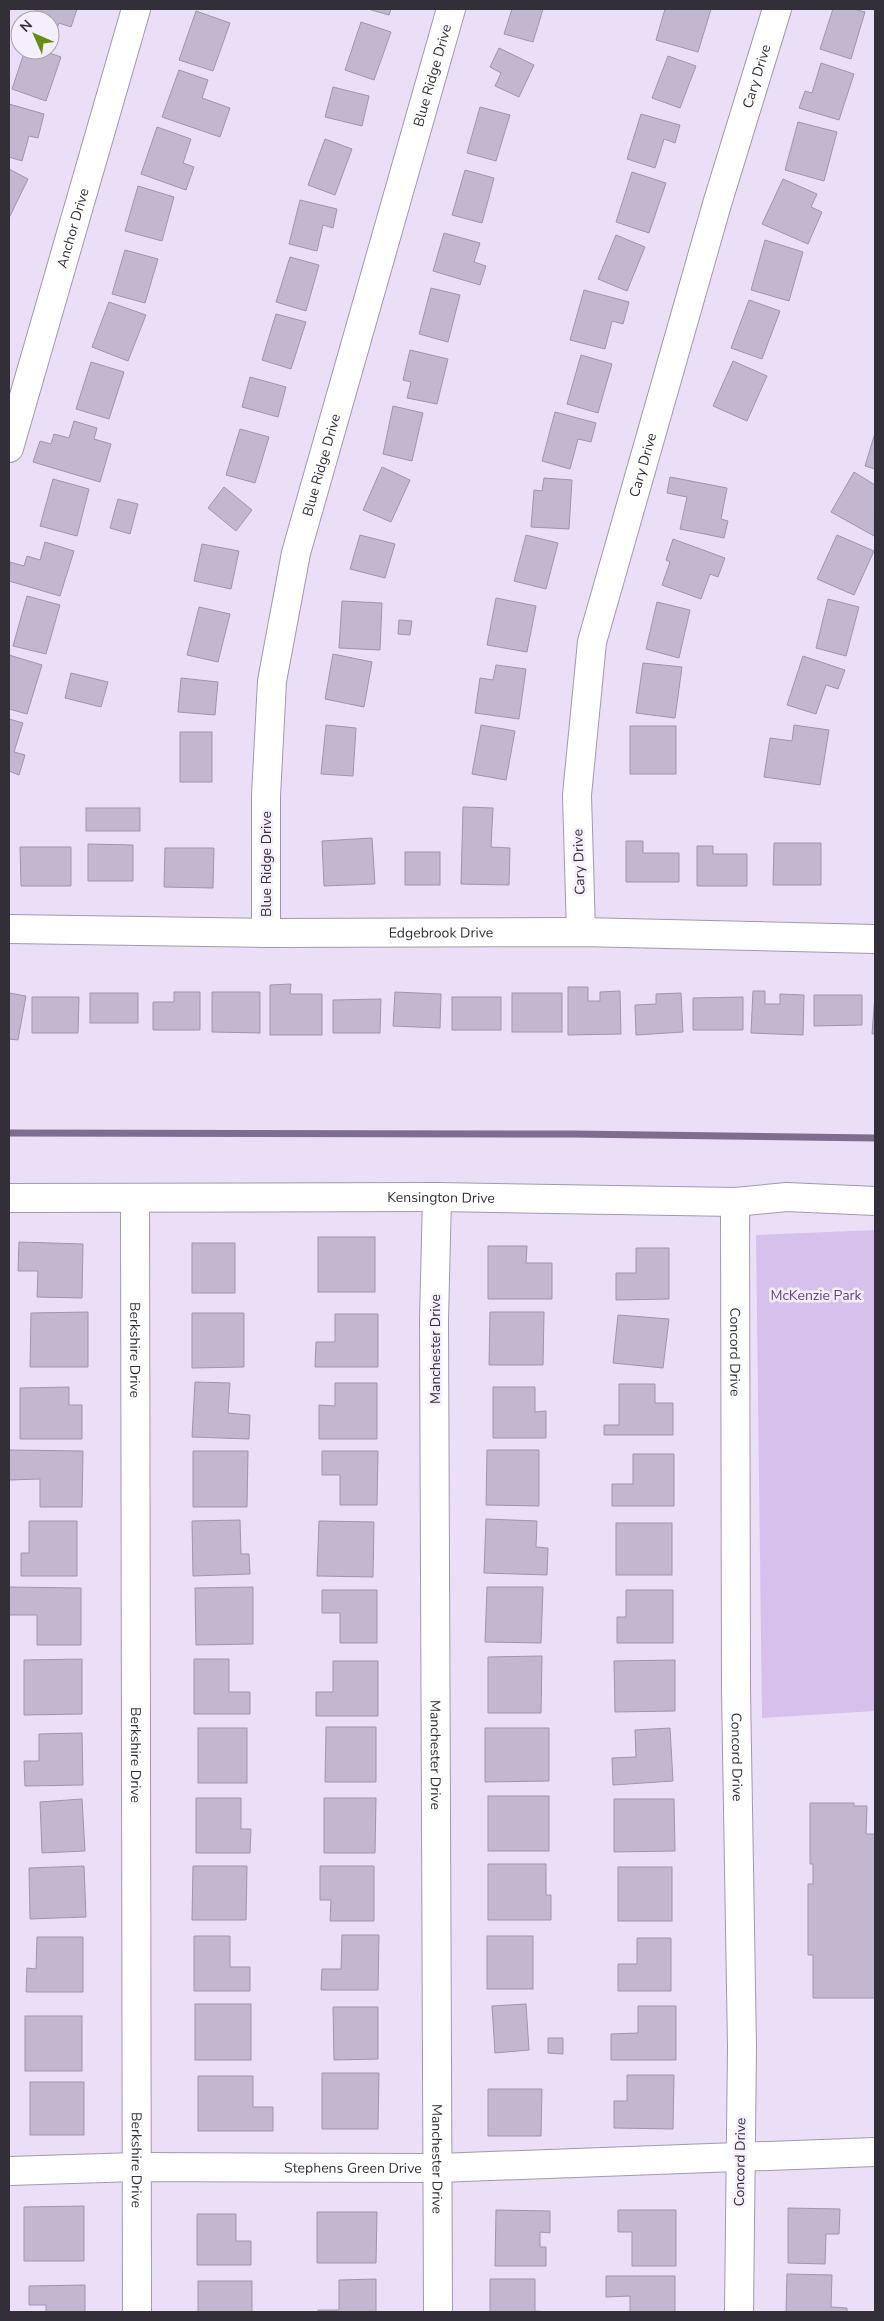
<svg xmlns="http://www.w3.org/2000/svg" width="884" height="2321" font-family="'Nunito Sans',sans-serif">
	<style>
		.park { fill: #d5c1eb }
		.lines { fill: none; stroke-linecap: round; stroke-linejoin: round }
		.stream { stroke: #7f6d90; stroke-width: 7 }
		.building { fill: #c2b7ce; stroke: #9f95ab }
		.minor-casing { stroke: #a298ae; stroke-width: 30 }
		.minor { stroke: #fff; stroke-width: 28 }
		.labels { text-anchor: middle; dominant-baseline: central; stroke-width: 5; stroke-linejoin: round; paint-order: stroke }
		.street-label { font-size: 14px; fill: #332f38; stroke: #f5effd }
		.park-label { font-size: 14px; fill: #634380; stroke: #f5effd }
	</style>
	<rect width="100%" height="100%" fill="#ebdff7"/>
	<polygon class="park" points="875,1230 875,1711 762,1718 756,1235"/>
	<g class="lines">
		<polyline class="stream" points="9,1133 573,1134 875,1138"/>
	</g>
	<g class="building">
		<polygon points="36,9 77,9 71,27 59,23 51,46 50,20 32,20"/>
		<polygon points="368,9 391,9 389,15"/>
		<polygon points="512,9 543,9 533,42 504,34"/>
		<polygon points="665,9 711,9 698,52 656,40"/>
		<polygon points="833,9 854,9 865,12 851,59 820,49"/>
		<polygon points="196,11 230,23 213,71 179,60"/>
		<polygon points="361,22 391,32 374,80 345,70"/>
		<polygon points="499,48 534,65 519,97 495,86 501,73 490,67"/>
		<polygon points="25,50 41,50 61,57 46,101 12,89"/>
		<polygon points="668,56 696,66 680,108 652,98"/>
		<polygon points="821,63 854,74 839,120 799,108 805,91 812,93"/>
		<polygon points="179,70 208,80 202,98 230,108 220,137 162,117"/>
		<polygon points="333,87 369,96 362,126 325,117"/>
		<polygon points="9,104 44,114 38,138 29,136 22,161 9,157"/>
		<polygon points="480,107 510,115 496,161 467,153"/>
		<polygon points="641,114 680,125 675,143 664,139 655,168 627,159"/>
		<polygon points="798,122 837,132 824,181 785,170"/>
		<polygon points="157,127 191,139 183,163 194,167 186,190 141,174"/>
		<polygon points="325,139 352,149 335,195 308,185"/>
		<polygon points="9,169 28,179 9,218"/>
		<polygon points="465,170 494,178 482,223 452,215"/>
		<polygon points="632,172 666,183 649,233 616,222"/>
		<polygon points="783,179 817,194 811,207 822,212 808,244 762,224"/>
		<polygon points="138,186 174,197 162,241 125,231"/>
		<polygon points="300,200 337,209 333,228 323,225 317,251 289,244"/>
		<polygon points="444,233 480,243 474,262 486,266 480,285 433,271"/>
		<polygon points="616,235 645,247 627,291 598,279"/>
		<polygon points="765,240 803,252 789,301 751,290"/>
		<polygon points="125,250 158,259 145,303 112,294"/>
		<polygon points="290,257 319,265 306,311 276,302"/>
		<polygon points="431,288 460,295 448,342 419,334"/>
		<polygon points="584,290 629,302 623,324 612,321 605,349 570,340"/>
		<polygon points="749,300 780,311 762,359 731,348"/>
		<polygon points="109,302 146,315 128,361 92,347"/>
		<polygon points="276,314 306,322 291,369 262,360"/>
		<polygon points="410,350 448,359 437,404 407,398 411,382 403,380"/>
		<polygon points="581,355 612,364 598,413 567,404"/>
		<polygon points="733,361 767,376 747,421 713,406"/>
		<polygon points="91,362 124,372 109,419 76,409"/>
		<polygon points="250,377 286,387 278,417 242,407"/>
		<polygon points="393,406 423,413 412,461 383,454"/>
		<polygon points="555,412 596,423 591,442 578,439 570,469 542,461"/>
		<polygon points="74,421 97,428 94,439 111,444 100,482 33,462 40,441 51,444 54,434 69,438"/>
		<polygon points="240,429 269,437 255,483 226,475"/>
		<polygon points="875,433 875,469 865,466"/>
		<polygon points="382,467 410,480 391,522 363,510"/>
		<polygon points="854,472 875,485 874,536 831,512"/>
		<polygon points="670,477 727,488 721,519 728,521 724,538 680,529 687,497 667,493"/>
		<polygon points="544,478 572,480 569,529 531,527 534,490 542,491"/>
		<polygon points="53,479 89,489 77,536 40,526"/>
		<polygon points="224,487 252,510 236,531 208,508"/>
		<polygon points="118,499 138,504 130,534 110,528"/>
		<polygon points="360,535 395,544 385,578 350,569"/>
		<polygon points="526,535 558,543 546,589 514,581"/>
		<polygon points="837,535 874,551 854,595 817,579"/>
		<polygon points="673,539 725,558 718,577 710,574 701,599 662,585 670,562 666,560"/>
		<polygon points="45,542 74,551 60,596 9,581 10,562 24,566 27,556 40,560"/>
		<polygon points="202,544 239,551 231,589 194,581"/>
		<polygon points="27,596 60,605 46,654 13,646"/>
		<polygon points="496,598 536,606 527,652 487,645"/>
		<polygon points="828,599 859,607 846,656 816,648"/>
		<polygon points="342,601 382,603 380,650 339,648"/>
		<polygon points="657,602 690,610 679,658 646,649"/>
		<polygon points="199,607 230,614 218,662 187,655"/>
		<polygon points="399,620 412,621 410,635 398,634"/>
		<polygon points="333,654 372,662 364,707 325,699"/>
		<polygon points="9,655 42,665 27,714 9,709"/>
		<polygon points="803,656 845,670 838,689 826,685 816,714 787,705"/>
		<polygon points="643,663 682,667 675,718 636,713"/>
		<polygon points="496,665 526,669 519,719 475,713 480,678 493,680"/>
		<polygon points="71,673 108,682 101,707 65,698"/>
		<polygon points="181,678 218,682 215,715 178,712"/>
		<polygon points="9,719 23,723 14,752 25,755 19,775 9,771"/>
		<polygon points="326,725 356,728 353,776 321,774"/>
		<polygon points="481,725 515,731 506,780 472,774"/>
		<polygon points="794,725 829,730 820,785 764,777 770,738 792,741"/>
		<rect x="630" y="726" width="46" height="48"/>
		<rect x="180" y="732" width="32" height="50"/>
		<polygon points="463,807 493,808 491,847 510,848 509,885 461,884"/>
		<rect x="86" y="808" width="54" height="23"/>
		<polygon points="372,838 375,884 324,886 322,841"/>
		<polygon points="626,841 643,841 643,853 679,853 679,882 626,882"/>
		<polygon points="774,843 821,843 821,885 773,885"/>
		<polygon points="88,844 133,845 133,881 88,881"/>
		<polygon points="697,846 713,846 713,854 747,854 747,886 697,886"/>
		<polygon points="20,847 71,847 71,886 21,886"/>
		<polygon points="165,848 214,848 213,888 164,887"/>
		<rect x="405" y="852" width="35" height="33"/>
		<polygon points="291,984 290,994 322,994 322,1035 270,1035 270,985"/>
		<polygon points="568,987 588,987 588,1001 600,1001 600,992 620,991 621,1034 568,1035"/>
		<polygon points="753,991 765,991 765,1004 780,1004 780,994 804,995 803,1035 751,1033"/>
		<polygon points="174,992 200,992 200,1030 153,1030 153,1002 174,1002"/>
		<polygon points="212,992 260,992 260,1033 212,1032"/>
		<polygon points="395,992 441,994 440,1028 393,1026"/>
		<polygon points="9,993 26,996 18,1040 9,1039"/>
		<rect x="90" y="993" width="48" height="30"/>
		<rect x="512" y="993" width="50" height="39"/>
		<polygon points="681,993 683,1032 636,1035 635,1005 656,1004 656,994"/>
		<polygon points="814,995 862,995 862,1025 814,1026"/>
		<polygon points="875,995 875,1034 872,1034"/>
		<polygon points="32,997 79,997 78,1033 32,1033"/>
		<rect x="452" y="997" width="49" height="33"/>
		<polygon points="743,997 743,1030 693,1030 693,998"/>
		<polygon points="381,999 380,1033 333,1033 333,1000"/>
		<rect x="318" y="1237" width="57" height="55"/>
		<polygon points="19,1242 83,1244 82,1298 37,1297 38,1271 18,1271"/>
		<rect x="192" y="1243" width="43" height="50"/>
		<polygon points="488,1246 527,1246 526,1263 552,1263 552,1299 488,1299"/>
		<polygon points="636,1248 669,1248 669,1299 616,1300 616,1273 636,1273"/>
		<polygon points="88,1312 88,1367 30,1367 31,1313"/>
		<polygon points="490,1312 544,1312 543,1365 489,1365"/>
		<polygon points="192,1313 244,1313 244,1367 192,1368"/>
		<polygon points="335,1314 378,1314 378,1367 315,1367 316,1342 335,1342"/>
		<polygon points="618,1315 669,1319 663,1368 613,1363"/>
		<polygon points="195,1382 230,1383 228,1413 250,1415 249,1439 192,1437"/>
		<polygon points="335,1383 377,1383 377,1439 319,1439 319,1405 335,1406"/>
		<polygon points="619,1384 655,1384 655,1403 673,1403 673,1435 604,1435 604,1425 619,1425"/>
		<polygon points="69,1387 69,1405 82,1405 82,1439 20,1439 20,1388"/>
		<polygon points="493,1387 535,1387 535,1412 546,1411 546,1438 493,1438"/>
		<polygon points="9,1450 83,1451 82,1507 40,1507 40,1479 9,1480"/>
		<polygon points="487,1450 539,1450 539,1506 486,1505"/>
		<polygon points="193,1451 248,1451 247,1507 193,1507"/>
		<polygon points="322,1451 378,1451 377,1505 340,1505 340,1475 322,1475"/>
		<polygon points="633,1454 674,1454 674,1506 612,1506 612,1484 633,1484"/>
		<polygon points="486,1519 537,1521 536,1547 548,1548 547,1575 484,1573"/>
		<polygon points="240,1520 241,1554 249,1554 250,1574 193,1576 192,1521"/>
		<polygon points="29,1521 77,1521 77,1576 21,1576 21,1553 29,1553"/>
		<polygon points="319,1521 374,1522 373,1577 317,1576"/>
		<rect x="616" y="1523" width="56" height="52"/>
		<polygon points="9,1587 81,1588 81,1645 37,1645 37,1615 9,1615"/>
		<polygon points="253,1587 253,1644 196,1645 195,1588"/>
		<polygon points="487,1587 543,1587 541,1643 485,1642"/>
		<polygon points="322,1590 377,1590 377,1643 340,1643 340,1613 322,1613"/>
		<polygon points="626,1590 673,1590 673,1643 617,1643 617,1617 626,1617"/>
		<polygon points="542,1656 541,1713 488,1713 488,1657"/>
		<polygon points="82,1659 82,1714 24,1715 24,1660"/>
		<polygon points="194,1659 229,1659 229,1692 250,1692 250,1714 194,1714"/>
		<polygon points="675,1660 675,1711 615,1712 614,1661"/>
		<polygon points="333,1661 378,1661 378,1716 316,1716 316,1692 333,1692"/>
		<polygon points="326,1727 376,1727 376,1782 325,1782"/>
		<rect x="198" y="1728" width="49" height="55"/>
		<polygon points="485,1728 549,1728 549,1781 485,1782"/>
		<polygon points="670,1728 673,1781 613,1785 612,1758 636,1757 635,1730"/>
		<polygon points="82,1733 83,1785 25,1786 24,1761 39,1761 39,1734"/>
		<rect x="488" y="1796" width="61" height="55"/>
		<polygon points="196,1798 241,1798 241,1829 251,1829 250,1853 196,1853"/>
		<polygon points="324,1798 376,1798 375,1853 324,1853"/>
		<polygon points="82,1799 85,1851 42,1853 40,1802"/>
		<polygon points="614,1799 674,1799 675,1851 614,1852"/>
		<polygon points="810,1803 854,1803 854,1806 867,1806 866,1834 875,1834 875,1998 813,1998 813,1955 808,1955 808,1884 813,1884 813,1864 810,1864"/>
		<polygon points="488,1864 546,1864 546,1895 551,1895 551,1920 488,1920"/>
		<polygon points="84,1866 86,1917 30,1919 29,1868"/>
		<polygon points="193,1866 247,1866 246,1920 192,1920"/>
		<polygon points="320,1866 374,1866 374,1921 330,1921 331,1900 320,1900"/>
		<rect x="618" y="1867" width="54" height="54"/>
		<polygon points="342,1935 379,1935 378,1990 321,1990 322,1969 341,1969"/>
		<polygon points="194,1936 230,1936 230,1967 250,1967 250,1991 194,1991"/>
		<rect x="487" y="1936" width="46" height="53"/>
		<polygon points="37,1937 83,1937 83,1992 26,1992 27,1968 36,1969"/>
		<polygon points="637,1938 671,1938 671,1991 618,1991 618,1964 637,1964"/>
		<rect x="195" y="2004" width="56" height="56"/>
		<polygon points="526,2004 529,2050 495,2053 492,2006"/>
		<polygon points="638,2006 676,2006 676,2060 611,2060 611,2034 638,2033"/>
		<polygon points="333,2007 378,2007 378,2059 334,2060"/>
		<rect x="25" y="2016" width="57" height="55"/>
		<polygon points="548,2038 563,2038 563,2054 548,2053"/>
		<polygon points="322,2073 379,2073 378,2129 322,2129"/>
		<polygon points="627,2075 674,2075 673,2129 614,2128 614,2101 627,2101"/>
		<polygon points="198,2076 253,2076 253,2107 273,2107 273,2131 198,2131"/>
		<rect x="30" y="2082" width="54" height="53"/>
		<polygon points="488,2089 542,2089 541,2136 488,2136"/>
		<polygon points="84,2206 84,2261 24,2261 24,2207"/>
		<polygon points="788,2208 840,2209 839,2234 826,2234 825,2264 788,2263"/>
		<polygon points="496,2210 550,2211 550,2233 540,2232 540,2247 546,2247 546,2266 495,2266"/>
		<polygon points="618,2210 676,2210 676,2266 632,2266 632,2232 618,2232"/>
		<polygon points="317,2212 377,2212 376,2263 317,2263"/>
		<polygon points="197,2214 236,2214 236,2241 251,2241 251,2265 197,2265"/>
		<polygon points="787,2274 832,2275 831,2307 847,2308 847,2312 786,2312"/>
		<polygon points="606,2276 675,2276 675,2312 630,2312 630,2296 606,2297"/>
		<polygon points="376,2279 376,2312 318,2312 318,2310 339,2310 339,2280"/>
		<polygon points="490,2279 535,2279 535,2311 548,2312 490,2312"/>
		<rect x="198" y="2281" width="54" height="31"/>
		<polygon points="85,2285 85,2312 46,2312 46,2305 29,2305 29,2286"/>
	</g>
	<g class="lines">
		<g class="minor-casing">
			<g id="minor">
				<path id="s1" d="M 9,448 L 136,9"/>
				<path id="s2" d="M 9,929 L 266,933 L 581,932 L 875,939"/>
				<path id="s3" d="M 581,932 L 577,795 L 592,642 L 717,204 L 777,9"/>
				<path id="s4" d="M 266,933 L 266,796 L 272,681 L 296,553 L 451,9"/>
				<path id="s5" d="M 437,1197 L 434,1320 L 438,2312"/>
				<path id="s6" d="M 9,1198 L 437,1197 L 735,1202 L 787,1197 L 875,1201"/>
				<path id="s7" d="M 135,1199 L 137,2312"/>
				<path id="s8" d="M 735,1202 L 736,1689 L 742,2047 L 739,2312"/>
				<path id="s9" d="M 9,2171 L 136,2167 L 438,2168 L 875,2152"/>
			</g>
		</g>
		<use href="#minor" class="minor"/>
	</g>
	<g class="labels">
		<g class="street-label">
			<text stroke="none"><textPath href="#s4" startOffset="879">Blue Ridge Drive</textPath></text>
			<text stroke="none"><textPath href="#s3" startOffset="880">Cary Drive</textPath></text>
			<text stroke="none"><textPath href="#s1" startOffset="229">Anchor Drive</textPath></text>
			<text stroke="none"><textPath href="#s3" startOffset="475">Cary Drive</textPath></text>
			<text stroke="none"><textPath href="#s4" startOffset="474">Blue Ridge Drive</textPath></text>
			<text transform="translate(579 862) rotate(-92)">Cary Drive</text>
			<text transform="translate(266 864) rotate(-90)">Blue Ridge Drive</text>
			<text stroke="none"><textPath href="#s2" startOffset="432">Edgebrook Drive</textPath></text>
			<text stroke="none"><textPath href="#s6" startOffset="432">Kensington Drive</textPath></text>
			<text transform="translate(435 1349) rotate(-90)">Manchester Drive</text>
			<text stroke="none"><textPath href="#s7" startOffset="151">Berkshire Drive</textPath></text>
			<text stroke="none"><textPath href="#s8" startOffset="150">Concord Drive</textPath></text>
			<text stroke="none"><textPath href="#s5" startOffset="558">Manchester Drive</textPath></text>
			<text stroke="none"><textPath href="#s7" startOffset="556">Berkshire Drive</textPath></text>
			<text stroke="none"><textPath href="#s8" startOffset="555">Concord Drive</textPath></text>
			<text stroke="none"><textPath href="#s5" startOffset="962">Manchester Drive</textPath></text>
			<text stroke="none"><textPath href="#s7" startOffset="961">Berkshire Drive</textPath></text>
			<text transform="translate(740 2162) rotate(-89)">Concord Drive</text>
			<text stroke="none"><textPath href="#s9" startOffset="344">Stephens Green Drive</textPath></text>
		</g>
		<g class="park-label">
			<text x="816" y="1295">McKenzie Park</text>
		</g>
	</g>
	<rect width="884" height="2321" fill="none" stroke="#332f38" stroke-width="20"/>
	<g transform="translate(35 35) rotate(315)"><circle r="24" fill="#f5effd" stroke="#a7a2ae"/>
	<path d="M0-4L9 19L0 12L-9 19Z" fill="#678c17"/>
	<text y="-8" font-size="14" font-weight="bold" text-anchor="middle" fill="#332f38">N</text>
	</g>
</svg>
